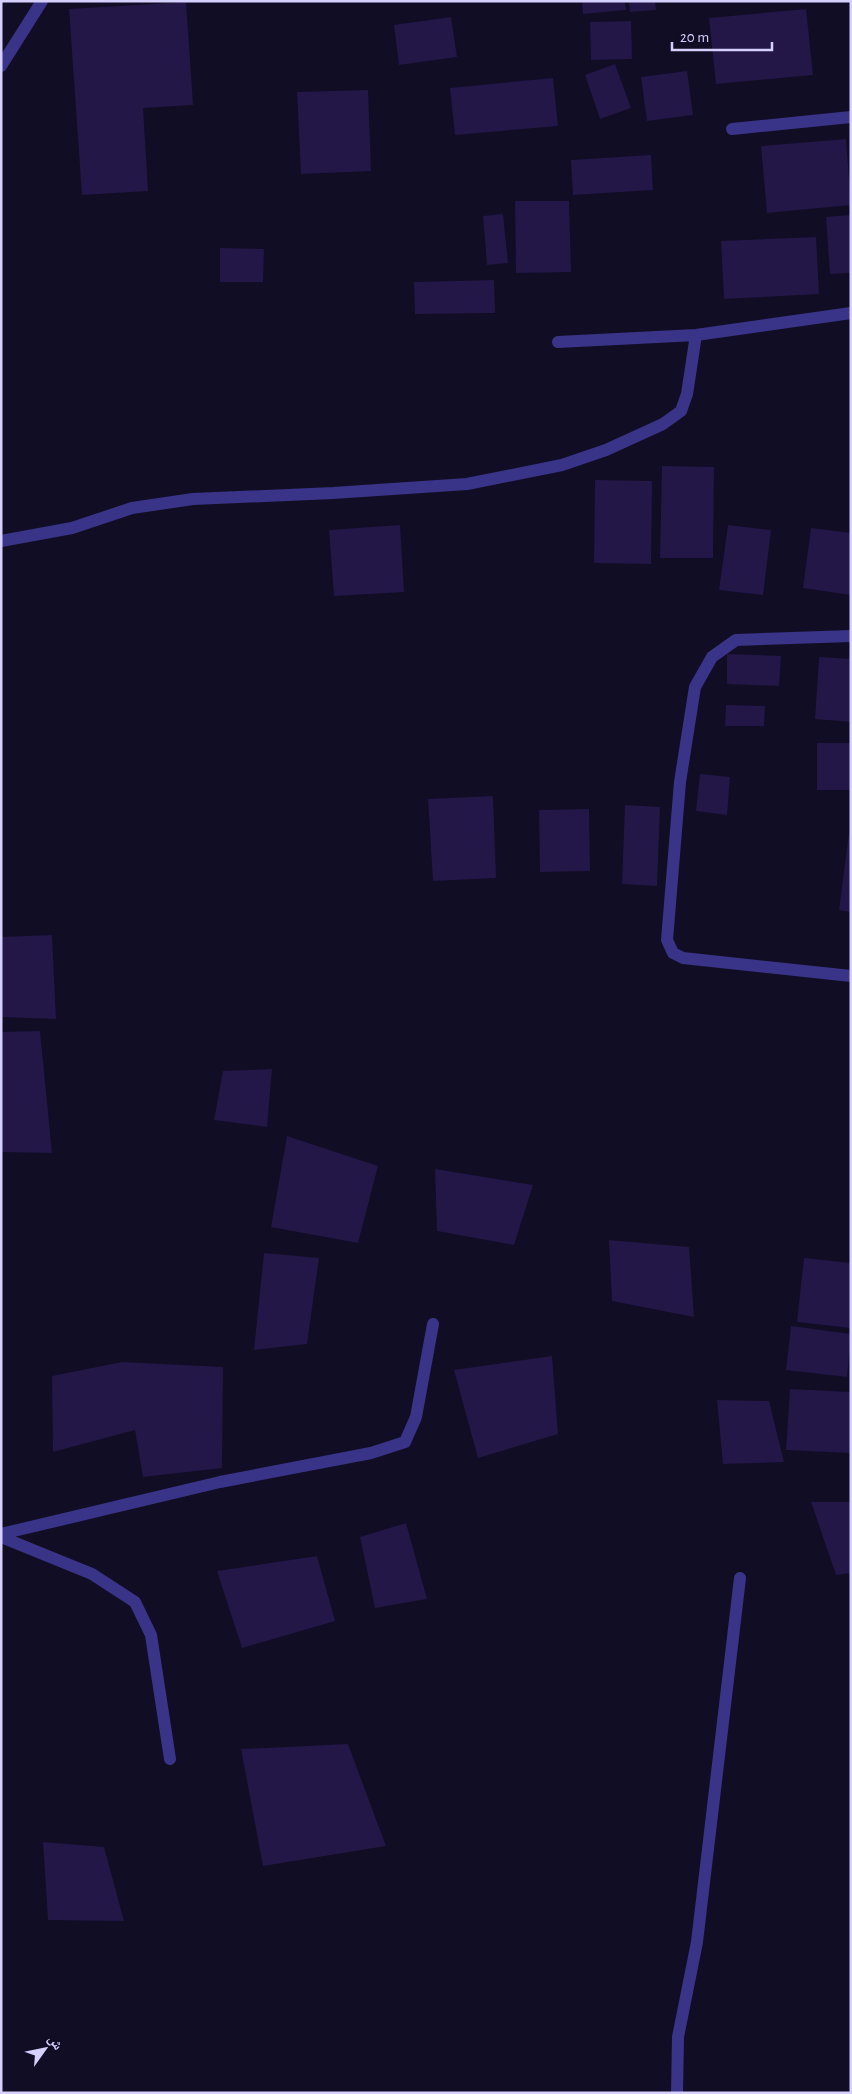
<svg xmlns="http://www.w3.org/2000/svg" width="852" height="2094" font-family="'Alegreya Sans','Noto Naskh Arabic',sans-serif">
	<style>
		.building { fill: #221747 }
		.lines { fill: none; stroke-linecap: round; stroke-linejoin: round }
		.street { stroke: #393487; stroke-width: 12 }
	</style>
	<rect width="100%" height="100%" fill="#110d24"/>
	<!-- building -->
	<path class="building" d="M582,1h43l1,9 -43,4z
		M629,1h26l1,9 -26,2z
		M186,2l7,103 -50,3 5,83 -66,4 -13,-186z
		M806,9l7,66 -97,9 -7,-66z
		M451,17l6,40 -58,8 -5,-40z
		M631,21l1,38 -41,1 -1,-38z
		M615,64l16,44 -31,11 -15,-44z
		M687,71l6,44 -46,6 -6,-44z
		M553,78l5,48 -103,9 -5,-47z
		M368,90l3,81 -70,3 -4,-82z
		M846,139l5,66 -84,8 -6,-67z
		M651,155l2,35 -80,5 -2,-35z
		M515,201h54l2,71 -55,1z
		M503,214l5,49 -21,2 -4,-49z
		M851,215v58l-21,1 -4,-57z
		M816,237l3,57 -95,5 -3,-58z
		M220,248l44,1 -1,33h-43z
		M494,280l1,33 -80,1 -1,-32z
		M662,466l52,1 -1,91h-53z
		M595,480l57,1 -1,83 -57,-1z
		M400,525l4,67 -70,4 -5,-66z
		M728,525l43,5 -8,65 -44,-5z
		M811,528l40,5v62l-48,-7z
		M727,654l54,2 -2,30 -52,-2z
		M819,657l32,2v63l-36,-3z
		M726,705l39,1 -1,20h-39z
		M817,743h34v47h-34z
		M700,774l30,3 -3,38 -31,-4z
		M493,796l3,82 -63,3 -5,-82z
		M625,805l35,2 -3,79 -35,-2z
		M589,809l1,62 -50,1 -1,-62z
		M849,833h2v79l-12,-2z
		M52,935l4,84 -55,-2v-80z
		M40,1031l12,122 -51,-1v-120z
		M272,1069l-5,58 -53,-7 9,-49z
		M287,1136l91,30 -20,77 -87,-16z
		M435,1169l98,16 -19,60 -77,-14z
		M609,1240l80,7 5,70 -82,-16z
		M264,1253l55,5 -12,86 -53,6z
		M804,1258l47,5v65l-54,-6z
		M791,1326l60,8 -4,43 -61,-7z
		M552,1356l6,78 -80,24 -24,-88z
		M122,1362l101,5 -1,101 -79,9 -8,-47 -82,22 -1,-76z
		M790,1389l61,3v61l-65,-3z
		M717,1400l52,1 15,61 -61,2z
		M811,1502h40v71l-15,2z
		M406,1523l21,76 -52,9 -15,-71z
		M317,1556l18,65 -93,27 -25,-77z
		M348,1744l38,102 -123,20 -22,-117z
		M43,1842l61,5 20,74 -76,-1z"/>
	<g class="lines">
		<!-- street -->
		<path class="street" d="M1,66l41,-65
			M732,129l119,-12
			M558,342l138,-7 155,-22
			M1,541l71,-13 60,-20 61,-9 140,-6 134,-9 95,-19 44,-15 57,-26 18,-13 6,-17 9,-59
			M851,636l-115,4 -24,17 -17,30 -15,95 -13,158 6,13 10,5 168,18
			M1,1534l219,-52 151,-29 34,-11 11,-25 17,-93
			M1,1537l91,37 43,28 16,33 19,124
			M677,2093l1,-56 19,-95 43,-364"/>
	</g>
	<!-- border -->
	<rect width="852" height="2094" fill="none" stroke="#d6d0ff" stroke-width="5"/>
	<!-- north arrow -->
	<g transform="translate(45 2049) rotate(57)" stroke="#110d24" stroke-width="4" paint-order="stroke">
	<path d="M0-4L9 19L0 12L-9 19Z" fill="#d6d0ff"/>
	<text y="-8" font-size="14" font-weight="bold" text-anchor="middle" fill="#d6d0ff">ش</text>
	</g>
	<!-- scale -->
	<path d="M672 42v8h100v-8" fill="none" stroke="#d6d0ff" stroke-width="2.5"/>
	<text x="680" y="42" font-size="15" fill="#d6d0ff" stroke="#110d24" stroke-width="4" paint-order="stroke">20 m</text>
</svg>
